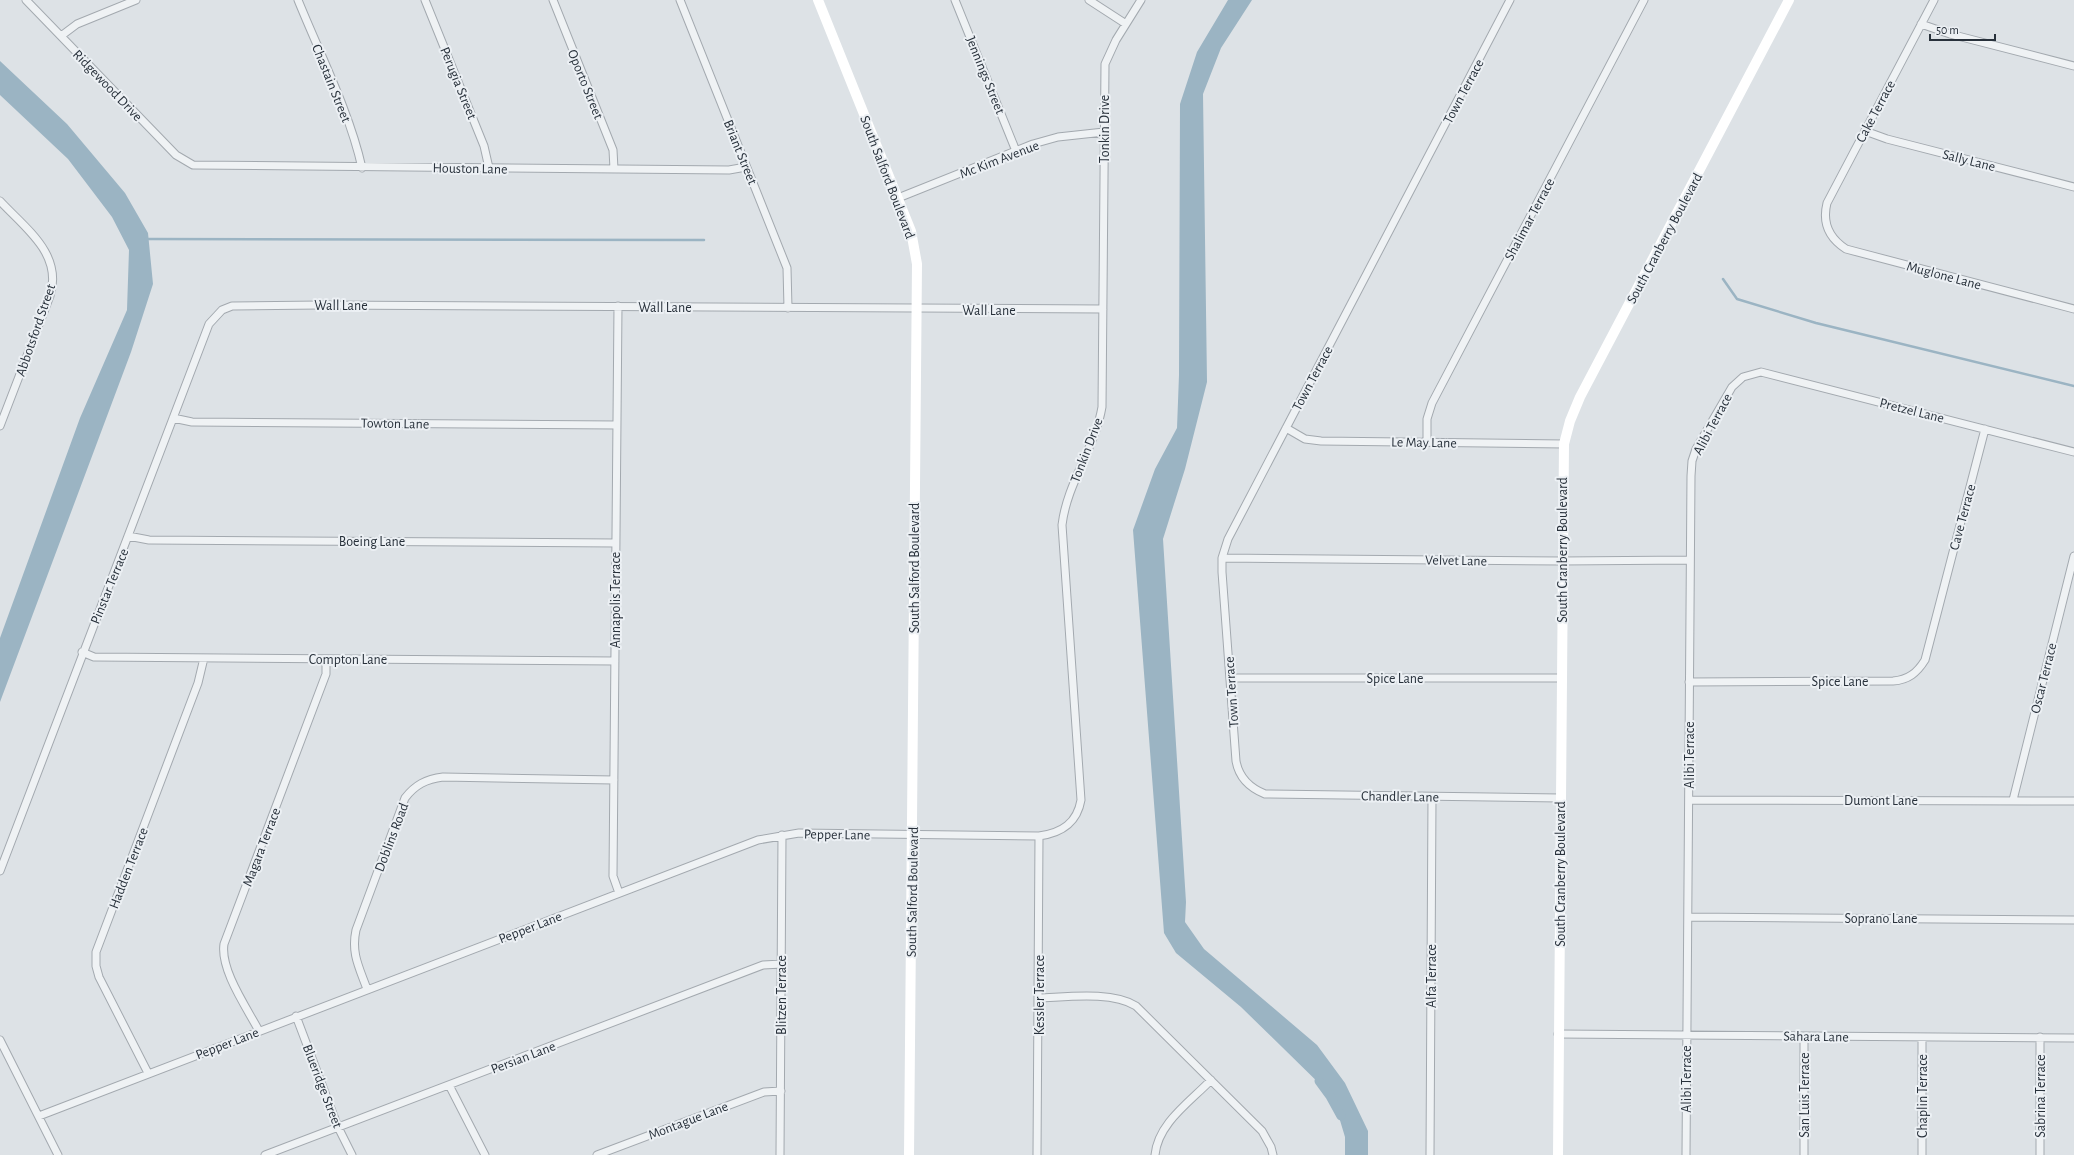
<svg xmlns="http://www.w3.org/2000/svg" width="2074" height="1155" font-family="'Alegreya Sans',sans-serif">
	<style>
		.water { fill: #9bb4c3 }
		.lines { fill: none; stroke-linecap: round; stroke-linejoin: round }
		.stream { stroke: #9bb4c3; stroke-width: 2.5 }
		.canal { stroke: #9bb4c3; stroke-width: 9 }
		.street-casing { stroke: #a3a9af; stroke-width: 9 }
		.street { stroke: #eff2f4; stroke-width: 7 }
		.secondary { stroke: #fff; stroke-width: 10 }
		.labels { text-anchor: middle; stroke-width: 4; stroke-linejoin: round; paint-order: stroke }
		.street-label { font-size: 14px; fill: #28313b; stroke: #ecf0f4 }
	</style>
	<rect width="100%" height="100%" fill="#dde2e6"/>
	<!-- water -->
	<path class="water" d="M1228,0h24l-31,48 -18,46 4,288 -22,87 -22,70 23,363 -1,20 19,27 113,96 28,38 23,48v24h-23v-18l-12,-40 -92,-90 -65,-54 -12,-20 -31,-403 22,-61 22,-41 2,-53 1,-271 17,-52z
		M0,61l67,63 58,69 23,40 5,51 -22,68 -131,350v-64l80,-220 47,-108 2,-60 -17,-33 -44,-58 -68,-64z"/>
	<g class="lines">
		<!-- stream -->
		<path class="stream" d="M146,239l558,1
			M1723,279l14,20 79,24 258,63"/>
		<!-- canal -->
		<path class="canal" d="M1319,1081l11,15 11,20"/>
		<defs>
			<path id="street" d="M26,0l150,155 17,10 536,5 17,-3
				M298,0c21,52 52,113 64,168
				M425,0l59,146 5,22
				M553,0l60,150 1,19
				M680,0l107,268 1,40
				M955,0l61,151
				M1089,0l37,24
				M1510,0l-282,539 -6,19v14l14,189c3,17 14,27 29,33l295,4
				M1934,0l-107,203c-5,20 2,35 19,46l228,60
				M1921,24l29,10 124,32
				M61,36l16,-12 59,-24
				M1865,131l22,8 187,48
				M898,198l135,-54 25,-7 46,-5
				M0,201c26,28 63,53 50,95l-50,130
				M618,306l-5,570 6,17
				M173,418l19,4 425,3
				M1286,428l19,11 16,2 243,3
				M1427,442v-23l5,-16 212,-403
				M128,536l21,4 467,3
				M1222,558l340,3 128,-1
				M82,652l12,5 521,4
				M1230,678h331
				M1689,682l204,-1c15,-1 24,-8 32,-21l60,-231
				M1689,800l385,1
				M2013,800l61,-244
				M0,871l209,-547 13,-14 10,-4 88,-1 783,4
				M1688,917l386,3
				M367,989c-8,-22 -16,-36 -11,-59l49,-132c10,-13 21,-19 38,-21l171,3
				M1039,998c28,-1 73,-7 97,8l126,125 9,16 2,8
				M296,1016l42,111 14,28
				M259,1031c-12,-23 -39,-61 -35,-87l102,-270v-15
				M1558,1034l516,4
				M0,1040l58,115
				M148,1073l-49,-96 -3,-11v-14l102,-269 6,-25
				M449,1085l36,70
				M39,1116l719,-276 41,-7 240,3c23,-3 38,-13 42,-36l-19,-275c5,-42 33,-77 40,-118l3,-343 11,-24 25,-40
				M265,1155l498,-190 19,-1
				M597,1155l167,-63 17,-1
				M780,1155l2,-320
				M1037,1155l2,-319
				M1155,1155c3,-32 35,-53 56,-75
				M1430,1155l2,-358
				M1686,1155l5,-679 1,-15 4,-12 36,-62 11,-10 18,-5 313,80
				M1804,1155v-119
				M1922,1155v-118
				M2040,1155v-118"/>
		</defs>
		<!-- street casing -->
		<use href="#street" class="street-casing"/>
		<!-- street -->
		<use href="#street" class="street"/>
		<!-- secondary -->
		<path class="secondary" d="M818,0l93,231 6,33 -8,891
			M1558,1155l6,-711 6,-23 10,-24 209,-397"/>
	</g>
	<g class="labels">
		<!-- street labels -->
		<g class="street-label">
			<text transform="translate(986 75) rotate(68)" y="5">Jennings Street</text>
			<text transform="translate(332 83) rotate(68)" y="5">Chastain Street</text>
			<text transform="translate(459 83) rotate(68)" y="5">Perugia Street</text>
			<text transform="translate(586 84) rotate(68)" y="5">Oporto Street</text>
			<text transform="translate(108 85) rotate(46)" y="5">Ridgewood Drive</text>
			<text transform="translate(1463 91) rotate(-62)" y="5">Town Terrace</text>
			<text transform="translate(1875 111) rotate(-62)" y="5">Cake Terrace</text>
			<text transform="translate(1104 129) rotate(-90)" y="5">Tonkin Drive</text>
			<text transform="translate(741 152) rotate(68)" y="5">Briant Street</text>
			<text transform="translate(999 159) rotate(-21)" y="5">Mc Kim Avenue</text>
			<text transform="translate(1969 160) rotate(14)" y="5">Sally Lane</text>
			<text transform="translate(470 168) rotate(1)" y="5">Houston Lane</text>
			<text transform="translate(888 177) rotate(69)" y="5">South Salford Boulevard</text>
			<text transform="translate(1529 219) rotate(-62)" y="5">Shalimar Terrace</text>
			<text transform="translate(1664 238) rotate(-62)" y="5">South Cranberry Boulevard</text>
			<text transform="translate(1944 275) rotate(15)" y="5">Muglone Lane</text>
			<text x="341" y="310">Wall Lane</text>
			<text x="665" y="312">Wall Lane</text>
			<text x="989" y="315">Wall Lane</text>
			<text transform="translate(35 330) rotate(-71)" y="5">Abbotsford Street</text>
			<text transform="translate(1312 378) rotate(-62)" y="5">Town Terrace</text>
			<text transform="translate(1912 410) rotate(14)" y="5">Pretzel Lane</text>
			<text transform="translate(395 423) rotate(1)" y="5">Towton Lane</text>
			<text transform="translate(1712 424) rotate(-62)" y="5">Alibi Terrace</text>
			<text transform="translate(1424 442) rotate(1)" y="5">Le May Lane</text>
			<text transform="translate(1086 450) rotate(-69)" y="5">Tonkin Drive</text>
			<text transform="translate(1962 517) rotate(-75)" y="5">Cave Terrace</text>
			<text x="372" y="546">Boeing Lane</text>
			<text transform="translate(1562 550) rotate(-90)" y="5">South Cranberry Boulevard</text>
			<text transform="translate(1456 560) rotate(1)" y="5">Velvet Lane</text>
			<text transform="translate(914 568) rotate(-90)" y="5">South Salford Boulevard</text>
			<text transform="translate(109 586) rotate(-68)" y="5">Pinstar Terrace</text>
			<text transform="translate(615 600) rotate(-90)" y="5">Annapolis Terrace</text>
			<text x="348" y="664">Compton Lane</text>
			<text x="1395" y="683">Spice Lane</text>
			<text transform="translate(2043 678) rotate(-76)" y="5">Oscar Terrace</text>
			<text x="1840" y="686">Spice Lane</text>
			<text transform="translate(1231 692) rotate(-94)" y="5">Town Terrace</text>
			<text transform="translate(1689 755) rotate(-90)" y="5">Alibi Terrace</text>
			<text transform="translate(1400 796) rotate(1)" y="5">Chandler Lane</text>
			<text x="1881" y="805">Dumont Lane</text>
			<text transform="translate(837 834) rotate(1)" y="5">Pepper Lane</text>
			<text transform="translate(391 837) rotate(-69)" y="5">Doblins Road</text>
			<text transform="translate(261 847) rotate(-69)" y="5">Magara Terrace</text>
			<text transform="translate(128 868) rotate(-69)" y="5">Hadden Terrace</text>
			<text transform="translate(1560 874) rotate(-90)" y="5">South Cranberry Boulevard</text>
			<text transform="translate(912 892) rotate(-89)" y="5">South Salford Boulevard</text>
			<text x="1881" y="923">Soprano Lane</text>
			<text transform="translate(530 927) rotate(-21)" y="5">Pepper Lane</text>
			<text transform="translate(1431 976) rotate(-90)" y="5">Alfa Terrace</text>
			<text transform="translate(781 995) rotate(-90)" y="5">Blitzen Terrace</text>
			<text transform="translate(1039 995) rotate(-90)" y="5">Kessler Terrace</text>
			<text transform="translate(1816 1036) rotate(1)" y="5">Sahara Lane</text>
			<text transform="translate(227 1043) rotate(-21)" y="5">Pepper Lane</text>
			<text transform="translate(523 1057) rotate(-21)" y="5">Persian Lane</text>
			<text transform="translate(1686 1079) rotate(-90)" y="5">Alibi Terrace</text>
			<text transform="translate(323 1086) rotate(69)" y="5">Blueridge Street</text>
			<text transform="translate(1804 1095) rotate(-90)" y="5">San Luis Terrace</text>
			<text transform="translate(1922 1096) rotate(-90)" y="5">Chaplin Terrace</text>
			<text transform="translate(2040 1096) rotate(-90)" y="5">Sabrina Terrace</text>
			<text transform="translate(688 1120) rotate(-21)" y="5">Montague Lane</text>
		</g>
	</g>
	<!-- scale -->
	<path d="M1930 34v6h65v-6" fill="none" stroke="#28313b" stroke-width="2"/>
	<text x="1936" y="34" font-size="12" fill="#28313b" stroke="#ecf0f4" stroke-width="3" paint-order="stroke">50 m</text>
</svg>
